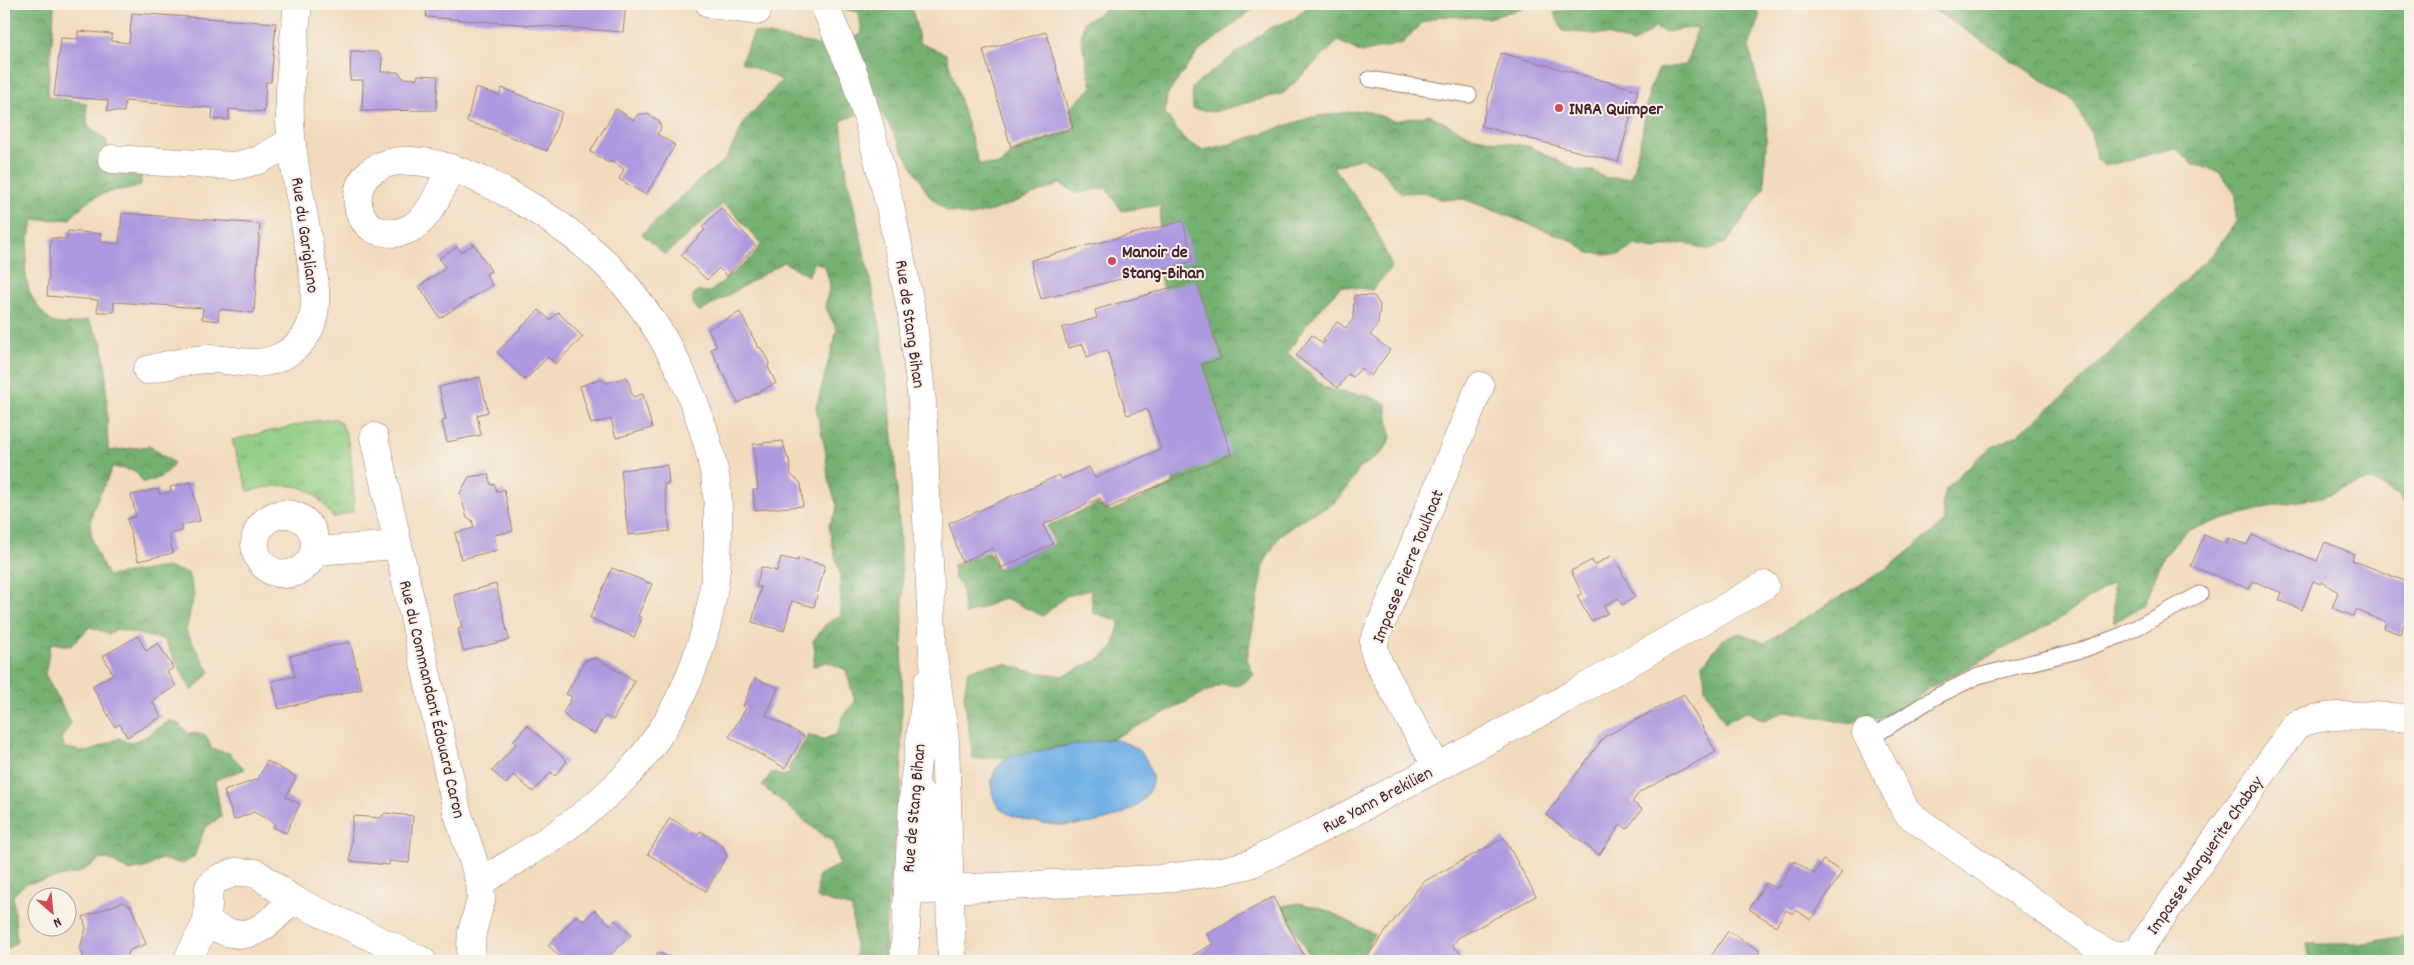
<svg xmlns="http://www.w3.org/2000/svg" width="2414" height="965" font-family="Dekko,sans-serif">
	<style>
		.forest { fill: url(#forest-crowns); stroke: #60684e }
		.park { fill: url(#park-tufts); stroke: #6e7657 }
		.water { fill: #72b1e5; stroke: #5e6888 }
		.building { fill: #ac99df }
		.lines { fill: none; stroke-linecap: round; stroke-linejoin: round }
		.service-casing { stroke: #9e7d74; stroke-width: 17 }
		.minor-casing { stroke: #9e7d74; stroke-width: 29 }
		.tertiary-casing { stroke: #9e7d74; stroke-width: 29 }
		.service { stroke: #fff; stroke-width: 15 }
		.minor { stroke: #fff; stroke-width: 28 }
		.tertiary { stroke: #fff; stroke-width: 28 }
		.poi-dot { fill: #d1495b; stroke: #f7f3e8; stroke-width: 2 }
		.labels { text-anchor: middle; stroke-width: 4; stroke-linejoin: round; paint-order: stroke }
		.poi-label { font-size: 18px; font-weight: bold; fill: #4a1f2b; stroke: #f7f3e8; text-anchor: start }
		.street-label { font-size: 18px; fill: #4a1f2b; stroke: #f7f3e8 }
	</style>
	<defs>
		<pattern id="forest-crowns" width="20" height="18" patternUnits="userSpaceOnUse" patternTransform="scale(1.25)"><rect width="20" height="18" fill="#75b171"/><path d="M2 6a3 3 0 1 1 6 0M12 15a3 3 0 1 1 6 0" fill="none" stroke="#628f5d"/></pattern>
		<pattern id="park-tufts" width="24" height="20" patternUnits="userSpaceOnUse" patternTransform="scale(1.25)"><rect width="24" height="20" fill="#92ce83"/><path d="M3 7l-1-3M5 7V3M7 7l1-3M15 17l-1-3M17 17v-4M19 17l1-3" fill="none" stroke="#7fb071"/></pattern>
	</defs>
	<rect width="100%" height="100%" fill="#f7f3e8"/>
	<filter id="ink" filterUnits="userSpaceOnUse"><feTurbulence type="fractalNoise" baseFrequency=".02" numOctaves="2"/><feDisplacementMap in="SourceGraphic" scale="10" xChannelSelector="R" yChannelSelector="G"/><feConvolveMatrix kernelMatrix="1 2 1 2 8 2 1 2 1" color-interpolation-filters="sRGB"/></filter>
	<filter id="wash" filterUnits="userSpaceOnUse"><feTurbulence type="fractalNoise" baseFrequency=".0096" numOctaves="4" result="noise"/><feDisplacementMap in="SourceGraphic" scale="20" xChannelSelector="R" yChannelSelector="G"/><feGaussianBlur stdDeviation="1.12" result="paint"/><feColorMatrix in="noise" values="0 0 0 0 0 0 0 0 0 0 0 0 0 0 0 0 0 1.4 0 .05"/><feComposite in="paint" operator="in"/></filter>
	<g filter="url(#wash)">
		<rect width="100%" height="100%" fill="#f2dbbd"/>
		<!-- forest -->
		<path class="forest" d="M4,4h50c0,31 -6,62 -6,93l38,6 2,24 17,11 9,25 27,9v14c-9,4 -18,3 -28,5 -21,5 -29,12 -43,28l-36,1c-9,32 -16,65 8,92 5,6 10,12 19,12 8,1 18,-2 27,-4l14,22 4,29 2,80 42,-5 24,17c-6,12 -18,17 -30,20l-9,-12 -23,-4c-5,17 -18,34 -21,51 -3,21 8,40 17,58l58,-9 22,6 6,21 -8,37 24,41 -18,19 -28,-51 -48,-11 -7,5 -19,-7 -19,19 -20,-3 -6,31 26,49 -10,16 4,9 23,4 31,-14 10,5 16,-6 25,-17 9,4 9,9 16,1 5,6 2,9 18,4 16,16 -30,11 6,36 -16,12 -11,29 -11,7 -22,-5 -16,9 -17,3 -19,-12 -10,1 -20,13 -54,11 -12,12 4,46 -13,9z
			M807,4h104l9,39 26,11 33,110 20,1 18,-16 58,-20 -5,-21 22,-21 -11,-49 3,-16 16,-9 9,-9h150l-62,49 -30,42 -2,18 19,27 18,10 28,-6 82,-27 52,-7 30,11 36,-6 40,21 61,11 46,23 17,1 11,7h26l11,-43 7,-45 10,-21 27,-4 12,-38 -34,5 -9,-4 -22,15 -26,-8 -44,-4 -9,-18 27,-7 174,-2 5,14 -11,28 18,75 -3,67 -37,54 -18,8 -25,-7 -30,6 -19,-4 -15,10 -31,-2 -16,-12 -109,-42 -22,1 -17,-8 -24,1 -22,-26 -17,-9 -29,9 37,50 22,50 -20,23 -31,-4 -38,43 -15,24 36,34 16,5 26,3 20,9 5,34 -8,14 -24,17 -12,19 -14,16 -29,14 -24,17 -15,26 -18,98 7,16 -16,11 -16,-2 -110,55 -57,8 -42,10 -40,2 -9,-64 4,-24 19,-6 19,-1 18,6 39,6 38,-18 12,-10 7,-27 -27,-8 -2,-23 -25,6 -23,20 -38,-18 -40,17 -4,-29 -7,-8 -1,-13 37,-13 7,17 58,-25 -8,-18 50,-22 14,7 61,-26 8,-29 -1,-61 -22,-142 4,-48 -39,6 -16,-23 -29,5 -17,-9 -65,26 -25,6 -23,-5 -18,-15 -51,-90 -37,15 6,54 33,150 15,129 8,140 -2,201 -15,119 -1,47h-37l8,-3 -4,-50 -35,-10 1,-23 21,-10 -5,-22c-26,-17 -47,-39 -72,-57l10,-14 10,4 9,-3 -3,-5 21,-34 13,6 15,-6 7,-20 11,-12 -9,-32 -19,-8 -14,4 2,-16 -2,-9 12,-16 16,-10 -1,-41 -8,-30 -3,-20 7,-11 1,-8 -9,-26 -3,-31 -9,-40 21,-78 -12,-24 5,-22 -5,-17 -10,-5 -7,14 -24,-14 -84,50 -7,-8v-9l5,-4 12,1 42,-35 9,-13 -25,-29 -13,-11 -58,51 -23,-21 55,-52 29,-23 19,-38 37,-41 -41,-18 13,-30 75,15 33,-13 -3,-22z
			M1310,4h226l-47,14 -49,-2 -19,7 -18,20 -41,10 -24,-12 -54,52 -71,19 -20,-3 -1,-22 76,-58 27,-11z
			M1925,4h485v511l-10,-19 -31,-16 -48,17 -57,11 -77,22 -24,28 -20,48 -29,16 -1,-40 -55,38 -129,68 -32,28 -51,7 -59,-12 -24,9 -16,-9 -22,12 -20,-34 -2,-25 19,-24 18,-7 24,10 125,-76 56,-45 -3,-15 2,-15 17,-19 29,-25 27,-13 52,-43 145,-140 22,-30v-27l-17,-23 -25,-8 -19,-16 -70,18 -9,-8 -5,-26 -18,-32z
			M1300,903l26,7 48,24 -14,27h-48l-30,-55z
			M2410,935v26h-100l-3,-17h52z"/>
		<!-- park -->
		<path class="park" d="M336,419c18,10 17,72 18,92l-21,7c-23,-40 -44,-35 -85,-27l-16,-51 83,-19z"/>
		<!-- water -->
		<path class="water" d="M1112,739c17,4 32,10 37,28 1,4 4,10 3,14 -5,38 -73,48 -103,43 -15,-2 -30,-4 -44,-12 -19,-11 -17,-44 2,-54 6,-3 16,-4 23,-5 27,-6 54,-10 82,-14z"/>
		<g id="blocks">
			<!-- building -->
			<path class="building" d="M427,4h199l-3,28 -197,-15z
				M132,13l144,10 -5,59h-5l-2,30 -35,-3v11l-17,-1 1,-11 -88,-7 -1,11 -17,-1 1,-11 -54,-4 7,-58 17,1v-8l34,3 -1,7 18,2z
				M1046,32l27,96 -62,19 -28,-97z
				M351,51l26,1 5,5 -1,15h17l5,6 14,1 1,-4 20,1 -2,34 -74,1 1,-31h-13z
				M1501,53l137,37 -20,72 -137,-36z
				M475,88l24,7 3,-7 60,24 -15,39 -56,-22 -24,-7z
				M616,109l18,11 4,-6h9l12,7 2,7 -4,6 18,11 -29,50 -27,-16 5,-10 -13,-8 -2,2 -19,-11z
				M721,208l35,38 -29,30 -8,-8 -12,12 -26,-25 24,-25 -3,-3z
				M122,213l138,11 -6,89 -35,-4 -1,12 -16,-2 1,-11 -89,-6v10h-17l1,-12 -51,-4 4,-58 16,1 1,-8 33,3v8l18,2z
				M1183,221l10,40 -152,38 -10,-39z
				M474,244l17,27 -5,3 6,11 -52,33 -21,-32 24,-16 2,-4 -6,-8 18,-11 4,5z
				M1196,280l25,79 -19,5 29,90 -126,55 -5,-11 -57,27 10,19 -52,24 -8,-20 -31,14 -13,-38 110,-49 3,4 27,-12 6,11 66,-29 -14,-40 -20,6 -20,-65 -20,7 -4,-13 -15,4 -6,-20 35,-10 -2,-8z
				M1354,295l20,1 6,9 -2,19 -8,11 20,15 -19,26 -10,-8 -8,9 -5,-3 -10,14 -42,-32 16,-21 11,9 2,-3 -2,-1 14,-18 9,6 7,-9z
				M539,310l11,10 8,-8 25,25 -28,27 -7,-7 -23,23 -28,-28z
				M740,312l18,35 3,1 8,15 -1,4 8,16 -38,20 -27,-54 6,-3 -9,-17z
				M480,377l8,35 -11,3 4,20 -34,7 -5,-21 4,-1 -7,-33z
				M627,377l6,20 10,-3 9,34 -36,10 -5,-19 -20,5 -11,-38 20,-7 7,4z
				M783,441l4,17h2l2,17 10,8 2,23 -48,4 -2,-20h5l-5,-46z
				M667,465l2,18 -5,1 6,47 -42,4 -7,-65z
				M488,474l3,11h4l2,7 7,-3 9,42 -19,4 3,15 -36,9 -6,-26 19,-5 -2,-8 -5,-2 -7,-25 9,-16z
				M191,482l9,39 -19,4 1,6 -13,3 4,19 -35,8 -11,-42 9,-3 -5,-21 27,-6 1,5 12,-2 -1,-5z
				M2204,535l22,9 2,-6 19,7 5,-10 65,26 8,-19 29,12 -2,6 58,23v27l-10,24 -16,-6 2,-6 -30,-12 -3,6 -21,-8 6,-16 -16,-10 -1,2 -8,-3 -11,29 -23,-10 3,-7 -29,-12 -4,8 -58,-23z
				M1613,555l22,42 -13,8 -4,-7 -14,8 4,7 -17,8 -14,-25 5,-3 -11,-22 21,-11 2,5z
				M781,557l17,4v-3l27,7 -11,42 -22,-6 -8,30 -32,-9 9,-35h-5l5,-20 16,4z
				M612,568l40,16 -14,32 4,2 -8,19 -44,-19z
				M496,584l13,56 -46,11 -5,-22 4,-1 -8,-33z
				M138,636l8,15 12,-8 15,25 -6,4 9,14 -24,15 9,16 -34,20 -7,-13 -5,3 -23,-41 21,-12 -10,-18z
				M350,642l12,47 -83,20 -7,-28 23,-5 -5,-20z
				M596,658l39,23 -22,39 -8,-4 -11,18 -25,-14 -6,-7 9,-16 -6,-3 19,-33z
				M755,678l23,10 -12,27 38,21 -19,32 -56,-31 17,-29 -3,-2z
				M1684,694l32,58 -76,40 -8,10 10,7 -15,20 -6,-5 -22,31 -53,-40 58,-78z
				M527,725l40,36 -12,15 -4,-4 -18,20 -19,-17 -8,9 -14,-13 24,-27 -3,-3z
				M267,761l29,16 -10,20 14,7 -14,29 -13,-6 2,-4 -21,-11 -20,8 -10,-29 34,-12z
				M385,813l28,3 -4,47 -20,-2v4l-39,-4 3,-45 27,2z
				M670,818l28,17 2,-4 23,15 4,10 -21,35 -58,-37z
				M1504,838l32,58 -78,42 -6,8 10,8 -6,7h-88l-3,-2 58,-77z
				M1823,860l19,12 -31,48 -15,-10 -3,4 -7,-4 -10,16 -27,-17 17,-26 11,6 17,-28 20,13z
				M1273,897l34,64h-125l31,-17 -6,-10z
				M123,902l8,4 15,38 -16,6 -5,11h-40l-5,-13 6,-20 -3,-11z
				M595,910l15,15 5,-5 16,15 -27,26h-40l-16,-16 29,-30 7,6z
				M1728,931l32,20 -7,10h-45z
				M658,952l18,9h-23z
				M839,958v3h-19v-1z"/>
		</g>
	</g>
	<g filter="url(#ink)">
		<use href="#blocks" fill-opacity="0" stroke="#9e7d74" stroke-width="1"/>
		<g class="lines">
			<defs>
				<path id="service" d="M1369,79l100,16
					M1869,739l66,-42 43,-21 107,-27 37,-14 78,-41"/>
				<path id="minor" d="M710,4l47,7
					M112,159l123,7 24,-6 23,-13 10,-3
					M450,168c-11,25 -23,62 -55,65 -8,0 -16,-1 -23,-5 -17,-12 -19,-38 -5,-53 12,-11 29,-15 44,-14 61,1 161,66 202,110 51,56 86,126 101,200 4,18 4,36 4,54 1,90 -28,181 -89,248 -44,47 -95,77 -149,109
					M147,370c20,-5 40,-10 60,-11 24,-1 48,10 71,-1 51,-23 37,-73 30,-117 -5,-32 -13,-65 -16,-97 -6,-46 1,-94 6,-140
					M374,437l83,374 23,71 1,18 -9,32 -2,29
					M255 544a30 30 0 1 1 60 0a30 30 0 1 1-60 0Z
					M315,551l83,-6
					M1866,733l41,80 197,139 13,4 22,-4 5,-10 152,-217c34,-15 77,-8 114,-7
					M1437,767l-58,-103 -5,-14v-9l106,-255
					M914,784l15,22 -2,84 232,-11 63,-8 28,-7 92,-46 223,-119 200,-114
					M207,922c39,26 58,7 85,-23
					M187,961l20,-39 2,-35 9,-8 17,-7 21,1 36,26 130,62"/>
				<path id="tertiary" d="M824,4l31,73 13,43 22,86 22,108 10,88 11,254 12,84 7,221
					M904,961l10,-177 14,-102"/>
			</defs>
			<!-- service casing -->
			<use href="#service" class="service-casing"/>
			<!-- minor casing -->
			<use href="#minor" class="minor-casing"/>
			<!-- tertiary casing -->
			<use href="#tertiary" class="tertiary-casing"/>
			<!-- service -->
			<use href="#service" class="service"/>
			<!-- minor -->
			<use href="#minor" class="minor"/>
			<!-- tertiary -->
			<use href="#tertiary" class="tertiary"/>
		</g>
	</g>
	<!-- markers -->
	<g class="poi-dot">
		<circle cx="1559" cy="108" r="5"/>
		<circle cx="1112" cy="261" r="5"/>
	</g>
	<g class="labels">
		<!-- poi labels -->
		<g class="poi-label">
			<text x="1569" y="114">INRA Quimper</text>
			<text x="1122" y="257">Manoir de<tspan x="1122" dy="21">Stang-Bihan</tspan></text>
		</g>
		<!-- street labels -->
		<g class="street-label">
			<text transform="translate(306 235) rotate(82)" y="6">Rue du Garigliano</text>
			<text transform="translate(911 324) rotate(82)" y="6">Rue de Stang Bihan</text>
			<text transform="translate(1407 566) rotate(-68)" y="6">Impasse Pierre Toulhoat</text>
			<text transform="translate(433 699) rotate(77)" y="6">Rue du Commandant Édouard Caron</text>
			<text transform="translate(1377 799) rotate(-28)" y="6">Rue Yann Brekilien</text>
			<text transform="translate(913 808) rotate(-85)" y="6">Rue de Stang Bihan</text>
			<text transform="translate(2204 855) rotate(-55)" y="6">Impasse Marguerite Chabay</text>
		</g>
	</g>
	<!-- margin -->
	<rect width="2414" height="965" fill="none" stroke="#f7f3e8" stroke-width="20"/>
	<!-- north arrow -->
	<g transform="translate(52 912) rotate(153)"><circle r="24" fill="#f7f3e8" stroke="#b29e9c"/>
	<path d="M0-4L9 19L0 12L-9 19Z" fill="#d1495b"/>
	<text y="-8" font-size="14" font-weight="bold" text-anchor="middle" fill="#4a1f2b">N</text>
	</g>
</svg>
